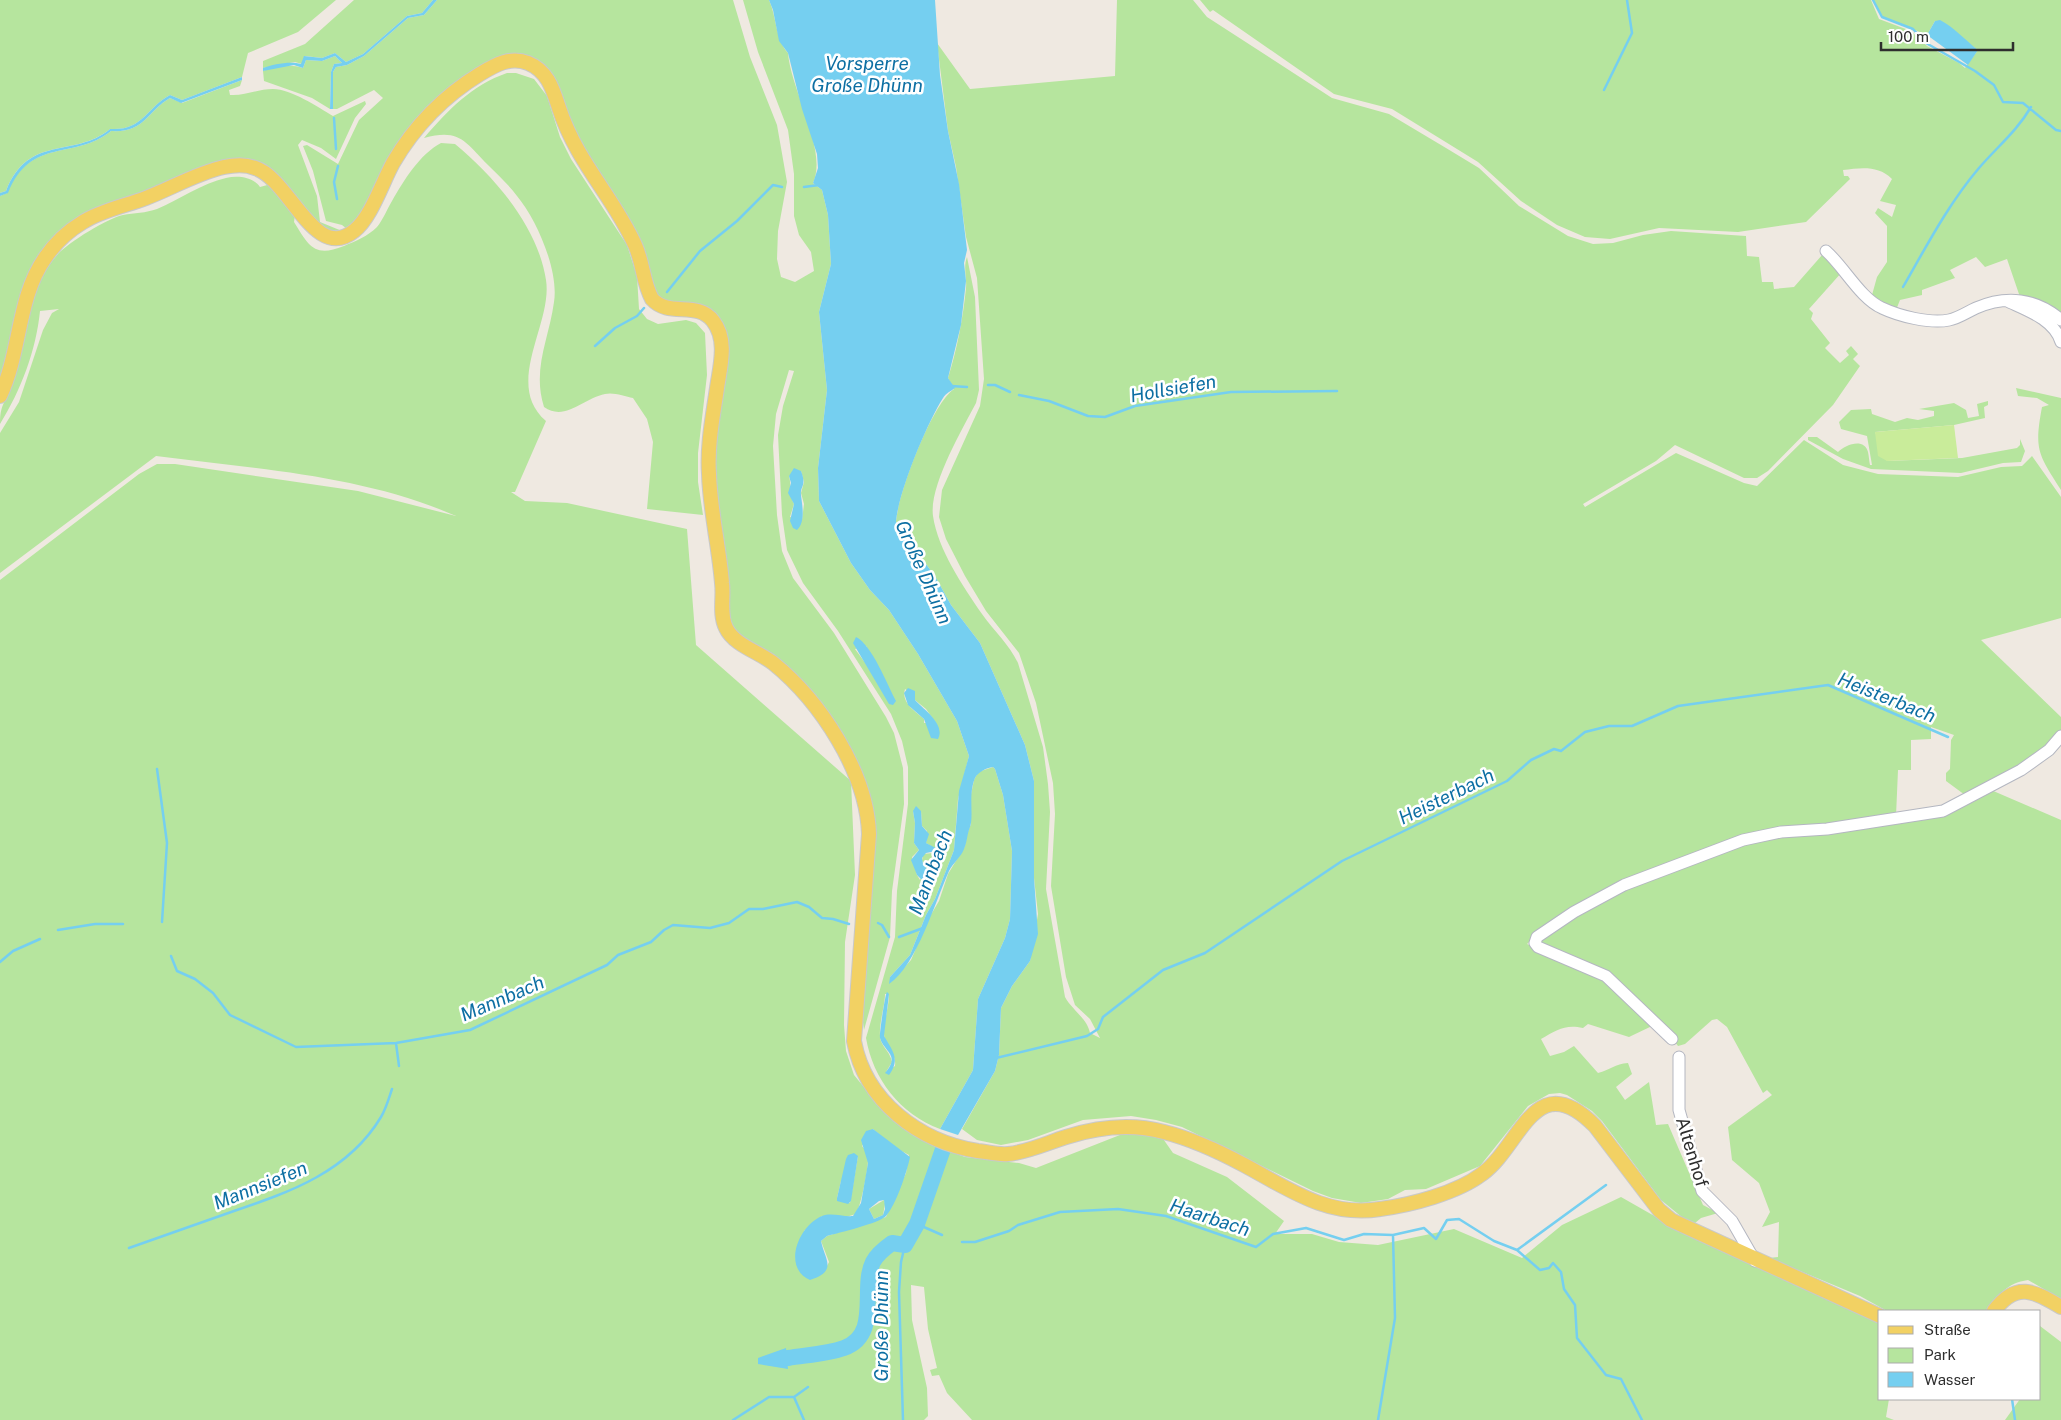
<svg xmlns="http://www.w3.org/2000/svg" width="2061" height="1420" font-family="'Public Sans',sans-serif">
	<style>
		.green { fill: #b6e59e; fill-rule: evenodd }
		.pitch { fill: #c9ec9a }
		.water { fill: #75cff0; fill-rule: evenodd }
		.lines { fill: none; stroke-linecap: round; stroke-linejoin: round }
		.stream { stroke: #75cff0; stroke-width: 2.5 }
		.river { stroke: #75cff0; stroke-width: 16 }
		.minor-casing { stroke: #b4b7c1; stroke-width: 13 }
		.major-casing { stroke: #c9c9c9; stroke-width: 16 }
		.minor { stroke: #fff; stroke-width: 11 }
		.major { stroke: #f2d163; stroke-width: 14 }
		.labels { text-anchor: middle; stroke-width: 5; stroke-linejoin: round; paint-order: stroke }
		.street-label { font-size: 18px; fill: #2e2e2e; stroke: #fff }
		.water-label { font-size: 19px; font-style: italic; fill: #0d6fa3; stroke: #fff }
	</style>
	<rect width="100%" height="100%" fill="#efe9e1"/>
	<!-- green -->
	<path class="green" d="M0,0h336l-38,32 -50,21 -6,24 -60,23 -12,-5c-24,13 -27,36 -60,34 -37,30 -81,4 -104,62l-6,2z
		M354,0h79l-11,13 -15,3 -44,38 -17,8 -11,-9 -13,5 -17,-2 -3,8 -7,-2 -32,6v-7l42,-17z
		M437,0h296l17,57 27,68 10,57 -9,49 -1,28 4,18 14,5 19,-11 -3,-19 -12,-17 -5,-19v-42l-6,-44 -30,-78 -15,-52h26c8,18 6,38 19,53 3,38 40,97 25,130l9,7 6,25 3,49 -12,48 8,78 -9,78 1,33 32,62 19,27 19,20 29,44 39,67 12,35 -11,43 -4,51 -19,49 -9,16 -16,40 -20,22 1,5 20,-22 18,-42 10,-17 9,-27 17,-28 1,-10 5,-12 -1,-25 4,-19 4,-8 15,-5 2,2 8,26 9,56 -2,68 -5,19 -27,61 -5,71 -33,59c-40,-15 -67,-50 -74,-91l29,-101 2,-46 11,-87v-37l-6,-26 -11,-27 -53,-83 -35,-48 -16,-33 -5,-35 -4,-80 5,-29 11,-35 -5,-1 -13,44 -3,32 4,69 5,36 11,27 41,55 52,84 8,16 9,35 1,36 -12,87 -2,46 -26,93 -2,-15 11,-180 -34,-101 -97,-95 -14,-18 -16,-161 14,-108 -22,-46c-16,-6 -30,-1 -46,-8l-69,-134 -42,-96 -16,-11 -17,-3 -64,35 -90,128 -13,12 -5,-4 -16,-4 -13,-50 -10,-25 4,-1 31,19 21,-44 24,-22 -9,-8 -37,19h-4v-37l3,-5 11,-2 17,-9 44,-38 16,-3zM801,471l3,11 -3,11 3,11 -2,16 -12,-3 4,-13c-6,-11 -2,-17 -5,-28zM866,646l17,31 -11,-5 -17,-23zM905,689l10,7v4l11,9 10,14h-12v-4c-9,-8 -23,-16 -19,-30zM913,811h8l1,15 5,5 -1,12 10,6 -3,4 -10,1 -1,7 4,5 -6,14 -3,-5 -5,-18 7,-7 -5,-7 1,-20zM885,994h4c0,13 -5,26 -5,39 -1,12 13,19 11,33l-9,6 6,-10c-2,-10 -8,-13 -11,-21 -4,-12 4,-34 4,-47z
		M1117,0h76l14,17 125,81 57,16 57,34 33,20 40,38 49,30 25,8 20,-1 30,-8 28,-4 75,5 1,20 12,1 3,25h11l1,7 20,-2 29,-33 19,18 -33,37 4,4 -2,6 19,24 -5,5 15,15 9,-8 -3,-4 5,-5 7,8 -5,5 7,7 -27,39 -65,66 -11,7h-13l-69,-33 -19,16 -73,43 2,3 91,-54 68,30 13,3 47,-46 39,25 35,9 80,3 43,-10 21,-1 10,-10 29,41v121l-80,22 80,77v15l-29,28 -67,35 -19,-14v-8l4,-4 1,-29 3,-5 -23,-8v12l-20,1v30h-13l-2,46 -107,13 -126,38 -131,72 -5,5 73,30 52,52 -23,11 -41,-13 -5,4c-18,-4 -26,2 -42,11l9,17 14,-4 10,-6 24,27c12,-3 17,-9 30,-10l4,11 -16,13 9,13 24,-18 7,43 12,-1 35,81 15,8 -17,5 -6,5 -12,-5 -22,-18 -59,-79 -10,-10 -25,-16 -7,-2 -11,1 -21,12 -48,60 -54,23 -21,1 -17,9 -27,4 -29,-5 -19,-7 -131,-64 -26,-7 -25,-4 -48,4 -55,20 -27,5 -24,-5 -15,-11 33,-58 4,-16 2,-47 11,-22 18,-25 8,-47 -4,-36v-97l-9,-36 -45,-102 -29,-38 -15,-27 -40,-56c2,-28 35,-117 58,-133l-6,-11c9,-29 15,-60 18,-90 1,-10 -3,-21 1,-31l8,40 4,93 -3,13c-14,27 -47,83 -43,113 5,34 30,70 49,98 12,17 27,30 36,49l25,84 5,37 2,28 -4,77 19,108c7,13 22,21 25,36l10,5 -10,-19 -15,-14 -9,-28 -15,-91 4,-72 -2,-31 -17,-80 -17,-50 -33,-42 -21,-35 -19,-37 -7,-22 3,-27 38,-84 4,-27 -7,-101 -11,-41 -10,-70 -8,-36 -11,-88 33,46 145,-13z
		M1200,0h671l8,19 32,12 16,15 32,17 6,5 13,-18 -43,-29 -8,14 -44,-18 -10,-17h188v317l-41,-20 -13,-38 -22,8 -9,-10 -26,13 5,8 -33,12v5l-22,5 -4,10 -24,-15 5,-18 10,-15v-36l-12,-13 3,-5 14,9 4,-12 -16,-4 12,-22c-14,-14 -31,-11 -49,-9l1,6h4l2,3 -44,43 -68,10 -79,-4 -49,11 -25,-2 -28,-12 -36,-24 -43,-39 -34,-21 -52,-32 -58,-15 -121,-84 -3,2z
		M335,56l7,7 -8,1 -3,8 -1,37 -18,-11 -48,-17 -1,-10c12,-5 28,-7 40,-3l3,-8 16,1z
		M507,73h9l18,6 13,17 13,41 11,22 56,86 10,31 2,33 8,10 11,5 28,-4 10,3 9,10 2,42 -9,78v29l5,33 -56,-6 6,-67 -6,-23 -14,-21c-8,-2 -20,-6 -28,-4 -21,4 -40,28 -61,13 -12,-38 5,-68 10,-105 5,-31 -17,-82 -37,-106 -8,-11 -19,-21 -29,-31 -23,-23 -28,-37 -64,-27 24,-28 48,-53 83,-65z
		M242,80l-2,6 -11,4 1,5c15,1 28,-6 43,-6 18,0 45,18 60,27l32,-15 1,3 -11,14 -19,41 -15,-11 -19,-8 -4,5 19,51 3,26 22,9 -16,-1 -82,-69 -190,79 -54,145v-189l7,-3c24,-57 67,-32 104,-62 34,2 36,-20 59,-33l12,5z
		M441,143l14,1c40,33 83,83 91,136 7,44 -43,104 0,141l-31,71h-4l14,9 42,2 120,26 9,116 155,136 4,94 -10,67 -1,83 2,26 8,24 27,33 27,23 35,18 22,8 54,6 17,5 89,-35h34l14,20 54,24 57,44 -9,13h37l27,8 39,3 76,-16 68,29 40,-33 59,-28 65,37 194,86v79h9l-3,18 8,3h-922l-25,-27 -8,-18 -7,1 -2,-6 7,-2 -9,-39 -4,-42 -13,-2 1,35 15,68 1,28 -4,4h-924v-840l139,-106 18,-10h18l183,27 98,25c-93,-41 -200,-47 -300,-60l-156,117v-140l19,-31 24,-72 9,-17 7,-4 -19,2c-4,40 -19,79 -40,113 0,-20 5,-19 9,-36 12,-44 17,-99 49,-134 11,-12 50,-36 65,-39 11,-2 23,-2 34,-6 22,-9 45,-26 69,-31 12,-3 27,-1 34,9l11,-3 24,31 -1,7c15,24 20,36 50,24 12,-5 24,-10 33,-19 6,-7 10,-18 15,-26 12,-21 28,-47 49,-58zM873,1129l21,18 15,8 -3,18 -20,44 -59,19 -6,5 8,21 -5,10 -20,-41 18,-15 24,1 10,-3c5,-8 13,-48 12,-57 -1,-5 -3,-8 -6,-11zM858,1156l-8,47 -13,-5 4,-17z
		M2016,388l45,10v92c-23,-36 -27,-40 -19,-83l7,-2 -12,-7 -19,-2z
		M1988,401v4l-4,2 1,11 -31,7 -79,7 12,29 75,-3 55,-10 3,-3v-6l5,12 -4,11 -18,1 -42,10 -90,-4 -28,-10 -35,-19v-3h9l21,15c7,-7 26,-15 30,0 1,4 1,9 2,13h2l-5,-29 -26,-7 -2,-7 12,-12 20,-1 1,5 23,8 12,-4 11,2 16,-4v-5l-15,-2 35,-6 12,7 2,8 11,-2 -2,-12z
		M1991,790l70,30v479l-33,-19c-21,3 -30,15 -42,31h-99l-27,-15 -91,-38 9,-1 1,-35 -17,5 8,-15 -11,-29 -27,-23 -4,-33 44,-32 -5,-5 -4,3 -36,-66 -10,-8 -5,1 -27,24 -7,2c-33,-49 -89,-73 -138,-102v-6l70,-44 133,-52 167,-23z
		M884,1200l1,4 -2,11 -9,4 -5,-10z
		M2040,1326l21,16v78h-56l15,-21h20z"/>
	<!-- pitch -->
	<path class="pitch" d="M1954,425l4,33 -71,3 -9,-5 -3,-24z"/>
	<!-- water -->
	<path class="water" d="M433,0h4l-13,15 -16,3 -44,38 -17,9 -11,2 -3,5v37h-3l1,-37 3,-8 8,-1 -7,-7 -13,5 -16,-1 -3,8 -9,-3 -31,6v-3c11,-4 27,-7 38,-4l3,-8 18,2 13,-5 11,9 17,-8 44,-38 15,-3z
		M769,0h166l5,75 8,56 11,53 8,66 -3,13 2,18 -5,44 -13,53 7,10c-4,3 -9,5 -12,10 -16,25 -45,95 -47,124l40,56 15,27 29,38 45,102 9,36v97l4,56 -8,27 -18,25 -11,22 -2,47 -4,16 -37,64 -18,-6 33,-59 5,-71 27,-61 5,-19 2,-68 -9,-56 -8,-26 -2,-2c-7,1 -15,5 -18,11 -7,16 -1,38 -5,49 -3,7 -3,16 -6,22 -3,8 -11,14 -15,22 -14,31 -32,94 -60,113l1,-7 20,-22 16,-40 9,-16 19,-49 5,-59 10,-35 -12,-35 -39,-67 -29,-44 -19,-20 -19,-27 -32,-62 -1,-33 9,-78 -8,-78 12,-48 -3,-49 -6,-25 -9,-7 5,-15 -1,-14 -15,-45 -14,-56 -9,-12 -6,-31z
		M1940,20c14,7 25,20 38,30l-10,15 -41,-30 8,-14z
		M242,77v3l-61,23 -11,-5c-23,13 -25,35 -59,33 -37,30 -80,5 -103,62l-8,3v-3l6,-2c23,-58 68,-32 104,-62 33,2 36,-21 60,-34l12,5z
		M794,468l7,3c6,15 -1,15 0,24 1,10 5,26 -4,35l-4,-2 -3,-7 4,-17 -6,-11 3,-10 -2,-7z
		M856,637c16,8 31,47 40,64l-3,4 -4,-1 -36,-61z
		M908,688l7,3v9c8,9 31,24 23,39l-7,-1 -7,-19 -16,-14 -4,-12z
		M916,806l5,5 1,15 7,8 -3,9 10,5v3l-10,2 -4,5 1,6 6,8 -7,8 -5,-5 -6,-15 8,-10 -5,-7 1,-20 -2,-12z
		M887,992l2,2 -5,42c8,14 17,23 5,39l-4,-2c16,-18 -1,-21 -5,-35 -1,-3 5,-43 7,-46z
		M873,1129l37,28c-3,15 -14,48 -24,59 -6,7 -48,17 -59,20l-6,5c4,19 17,30 -11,39 -28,-12 -12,-54 12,-64 9,-4 21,1 31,0l8,-13 7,-40 -7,-23 5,-9zM884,1200l1,9 -2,6 -9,4 -5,-10 10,-8z
		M854,1153l4,3 -7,45 -3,3 -11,-3v-3l9,-39 2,-4z
		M786,1348l2,21 -30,-5v-6z"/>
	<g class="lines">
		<!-- stream -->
		<path class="stream" d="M1873,0l9,17 31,12 13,14 49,28 19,14 9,17 20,1 33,27 5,1
			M1604,90l28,-57 -5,-33
			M334,118l2,31
			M804,187l15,-2
			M337,199l-3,-17 4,-16
			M1903,287c23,-40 46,-84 76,-119 18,-21 38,-37 52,-61
			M667,292l33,-41 37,-30 36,-36 9,2
			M595,346l20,-18 22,-12 7,-8
			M988,385h7l15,7
			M951,386l16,1
			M1019,395l30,6 39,15 17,1 30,-11 96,-14 106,-1
			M157,769l10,74 -5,79
			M878,923l4,2 7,12
			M58,930l37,-6h28
			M899,937l24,-9
			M171,956l6,15 18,8 18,14 17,22 66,32 100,-4 74,-13 137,-65 11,-10 33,-13 13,-12 9,-5 37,3 19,-5 20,-14h14l34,-7 12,5 13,11 11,1 16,5
			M0,962l13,-11 27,-12
			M396,1043l3,23
			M996,1058l91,-22 11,-7 5,-12 60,-47 42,-17 137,-92 165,-80 24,-21 23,-11 7,2 24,-19 24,-6h23l46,-20 150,-21 120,52
			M917,1224l25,11
			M962,1242h13l34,-11 9,-6 42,-13 58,-3 48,7 90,31 17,-13 33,-6 38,12 20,-6 29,1 31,-7 12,11 11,-19 12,-1 35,22 23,9 23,20 9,-2 4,-5 8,9 3,17 11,16 2,33 29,37 15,4 21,41
			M129,1248c35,-12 70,-25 105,-37 56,-19 114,-39 147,-94 5,-8 8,-19 11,-28
			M1517,1250l89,-65
			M794,1397l10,23
			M2012,1399l3,21
			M733,1420l36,-23h25l14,-10
			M903,1420l-4,-128 2,-30 4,-17
			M1378,1420l17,-102 -2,-83"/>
		<!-- river -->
		<path class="river" d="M788,1358c18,-3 39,-4 56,-10 37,-13 16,-60 29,-86 4,-8 12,-14 19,-19l13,2 12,-21 26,-75"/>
		<defs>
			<path id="minor" d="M1826,251c18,16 35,48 56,57 17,8 48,16 67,12 10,-2 18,-8 27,-12 30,-13 60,-10 85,12
				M2007,301c19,9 47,18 54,41
				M1672,1039l-66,-63 -68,-29 -3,-4 2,-6 37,-25 50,-27 119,-45 38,-8 46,-3 116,-18 78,-41 28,-20 12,-14
				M1679,1057v53l23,81 30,30 23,40"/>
			<path id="major" d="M0,396c21,-44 17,-98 45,-138 10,-15 23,-27 38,-36 19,-12 42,-16 63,-24 26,-10 51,-25 78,-31 10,-2 21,-3 31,1 35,11 59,95 99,63 17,-13 28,-48 39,-68 21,-36 51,-67 87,-89 15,-9 30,-18 48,-11 20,8 25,27 31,45 18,55 54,88 76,137 8,17 8,38 17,54 17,19 45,1 61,22 15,19 7,46 4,67 -4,28 -10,57 -8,86 1,36 10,72 13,109 2,14 -3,31 4,45 8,17 33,24 47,35 47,38 94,109 96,171l-15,207c11,60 65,101 124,110 10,1 20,4 30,3 20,-2 39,-11 58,-17 32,-10 65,-14 98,-5 28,7 54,19 80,33 43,23 84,53 136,44 31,-4 77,-16 102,-35 39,-28 53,-109 113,-48l64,84 12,10 209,96
				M1994,1311c22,-30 40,-20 67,-4"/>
		</defs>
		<!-- minor casing -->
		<use href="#minor" class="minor-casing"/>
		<!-- major casing -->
		<use href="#major" class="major-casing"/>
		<!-- minor -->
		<use href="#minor" class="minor"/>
		<!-- major -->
		<use href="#major" class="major"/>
	</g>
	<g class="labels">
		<!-- street labels -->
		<g class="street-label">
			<text transform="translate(1692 1152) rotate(73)" y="6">Altenhof</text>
		</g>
		<!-- water labels -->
		<g class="water-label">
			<text x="867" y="70">Vorsperre<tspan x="867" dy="22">Große Dhünn</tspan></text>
			<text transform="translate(1173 388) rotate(-10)" y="7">Hollsiefen</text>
			<text transform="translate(924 572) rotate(66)" y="7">Große Dhünn</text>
			<text transform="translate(1887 697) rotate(22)" y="7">Heisterbach</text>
			<text transform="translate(1446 796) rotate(-26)" y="7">Heisterbach</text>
			<text transform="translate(930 872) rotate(-69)" y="7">Mannbach</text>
			<text transform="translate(502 998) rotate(-23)" y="7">Mannbach</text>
			<text transform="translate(260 1185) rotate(-22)" y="7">Mannsiefen</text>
			<text transform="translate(1210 1217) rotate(18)" y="7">Haarbach</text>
			<text transform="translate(881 1326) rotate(-90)" y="7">Große Dhünn</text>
		</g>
	</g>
	<!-- legend -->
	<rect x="1878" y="1310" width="162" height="90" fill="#ffffff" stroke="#ababab"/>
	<rect x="1888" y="1326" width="25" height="8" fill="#f2d163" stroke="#ababab"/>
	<text x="1924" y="1335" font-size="15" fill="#2e2e2e">Straße</text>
	<rect x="1888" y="1348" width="25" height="15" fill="#b6e59e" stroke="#ababab"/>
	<text x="1924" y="1360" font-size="15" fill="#2e2e2e">Park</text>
	<rect x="1888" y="1372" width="25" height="15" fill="#75cff0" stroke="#ababab"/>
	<text x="1924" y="1385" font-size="15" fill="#2e2e2e">Wasser</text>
	<!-- scale -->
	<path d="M1881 42v8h132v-8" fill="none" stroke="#2e2e2e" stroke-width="2.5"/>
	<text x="1888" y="42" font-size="15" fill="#2e2e2e" stroke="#ffffff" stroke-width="4" paint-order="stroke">100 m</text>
</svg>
